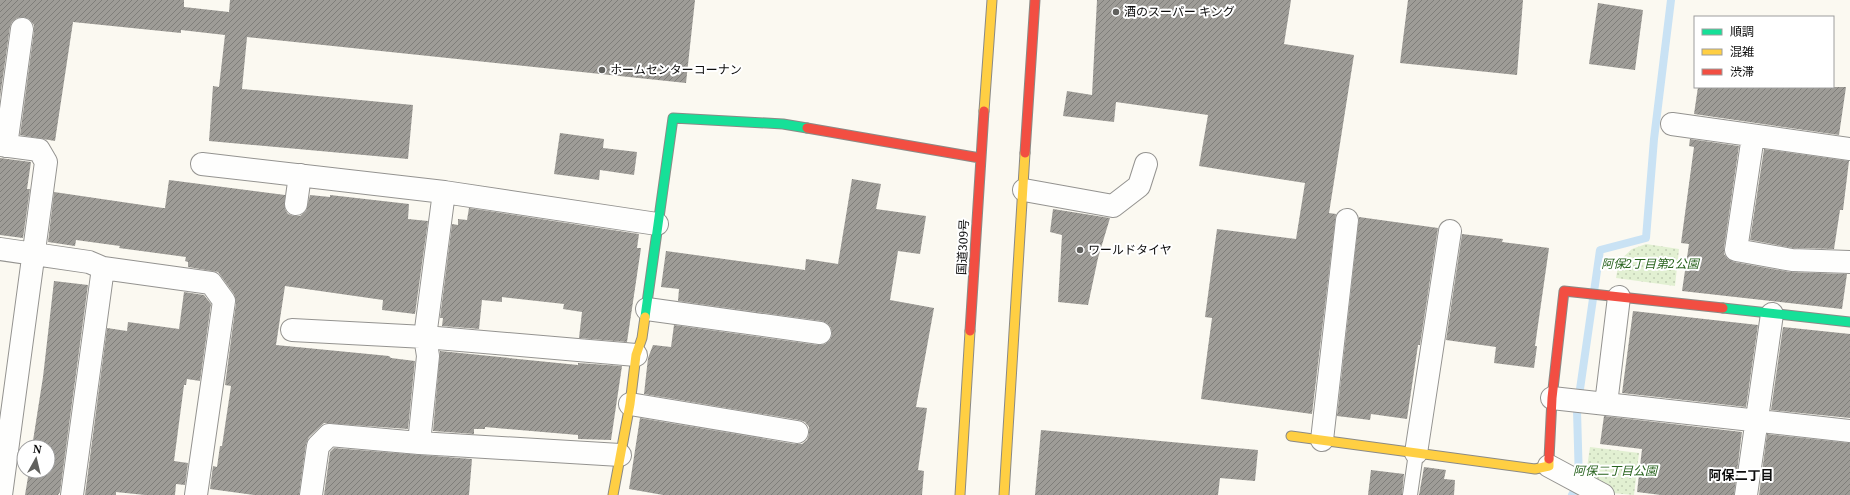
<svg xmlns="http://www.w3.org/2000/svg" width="1850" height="495" font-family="'Noto Serif','Noto Sans JP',serif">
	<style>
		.park { fill: url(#park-dots) }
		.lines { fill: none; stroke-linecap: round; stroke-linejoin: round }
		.stream { stroke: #c9e2f4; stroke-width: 8 }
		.building { fill: url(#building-hatch) }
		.lane-casing { stroke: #949390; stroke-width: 16 }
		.street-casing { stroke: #949390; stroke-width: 24 }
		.fast-casing { stroke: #8b8a86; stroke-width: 11 }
		.slow-casing { stroke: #8b8a86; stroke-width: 11 }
		.jam-casing { stroke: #8b8a86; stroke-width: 11 }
		.lane { stroke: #fefefd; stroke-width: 14 }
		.street { stroke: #fefefd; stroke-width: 22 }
		.fast { stroke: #16e098; stroke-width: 9 }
		.slow { stroke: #ffcf43; stroke-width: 9 }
		.jam { stroke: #f24e42; stroke-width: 9 }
		.poi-dot { fill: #60605d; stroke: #fff; stroke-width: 1.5 }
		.labels { text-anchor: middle; stroke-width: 4; stroke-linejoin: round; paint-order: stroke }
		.poi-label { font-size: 12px; fill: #0d0d0d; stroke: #fff; text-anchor: start }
		.street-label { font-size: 12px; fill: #0d0d0d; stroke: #fff }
		.park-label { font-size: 12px; font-style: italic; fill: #28631e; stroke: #fff }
		.neighbourhood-label { font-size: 13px; font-weight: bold; fill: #0d0d0d; stroke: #fff }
	</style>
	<defs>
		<pattern id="park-dots" width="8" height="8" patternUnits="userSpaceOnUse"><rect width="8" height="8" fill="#e2f0d2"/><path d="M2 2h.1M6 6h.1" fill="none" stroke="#c1cdb3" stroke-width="1.8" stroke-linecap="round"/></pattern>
		<pattern id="building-hatch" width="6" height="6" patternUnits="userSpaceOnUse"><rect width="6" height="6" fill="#9e9c97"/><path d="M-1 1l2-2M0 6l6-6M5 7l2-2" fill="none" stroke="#7f7e7a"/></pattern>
	</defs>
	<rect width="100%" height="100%" fill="#fbf9f1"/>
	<!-- park -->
	<path class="park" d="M1646,244l33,5 -4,37 -59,-8 3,-17 13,-12z
		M1590,447l49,6 -5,42 -22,-2 -27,-12z"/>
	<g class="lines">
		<!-- stream -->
		<path class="stream" d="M1572,495l7,-13 -2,-72 23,-160 46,-12 8,-99 17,-139"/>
	</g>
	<!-- building -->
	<path class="building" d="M0,0h184v7l45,5 1,-12h465l-9,83 -439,-46 -5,52 171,16 -5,54 -199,-18 4,-55 6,1 6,-52 -44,-5v3l-108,-11 -18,119 -35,-6 14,-104v-6l-5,-6 -6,-2 -6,1 -5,4 -2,5 -10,71z
		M1097,0h194l-7,44 70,11 -25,158 7,1 -24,200 -111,-15 11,-81 -7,-1 12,-88 79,10 9,-56 -106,-17 9,-51 -92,-13 -2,20 -51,-6 4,-25 25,4z
		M1408,0h115l-6,75 -117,-12z
		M1598,3l45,7 -8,60 -46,-6z
		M1698,87h148l-7,48 -145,-21z
		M560,133l44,6 -1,9 34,4 -3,23 -34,-5 -1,10 -45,-6z
		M1690,139l49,7 -15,102v6l4,5 6,3 56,10 57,2 -5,35 -160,-18 7,-47 -8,-1 13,-96 -5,-1z
		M1764,149l85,12 -6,49h-3l-6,39 -41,-1 -43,-8z
		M0,158l31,4 -4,27h3l-7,49 -23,-3z
		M852,179l29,5 -5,25 50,7 -6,38 -22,-3 -8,49 44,8 -18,99 11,1 -9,62 6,1 -2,24h-259l-34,-6 11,-71 155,26h7l5,-4 2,-6v-7l-4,-5 -6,-2 -155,-26 4,-36 5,-13 18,2 3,-22 144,20 7,-1 5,-4 2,-5 -1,-7 -4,-5 -5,-2 -144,-20 1,-12 -18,-2 5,-36 139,19 1,-11 32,5z
		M169,180l116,15v14l3,5 6,2h6l6,-5 4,-16 20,2v-2l79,9 -1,15 20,2 -13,93 -33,-4 1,-10 -98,-14 -9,59 113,11 2,2 24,3 -7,68 -84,-6 -15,14 -3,7 -7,51h-45l-44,-6 3,-23 4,1 3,-21h2l9,-60 -6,-1 11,-82 -2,-9 -16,-22 -30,-5v-5l-3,-1 1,-4 -67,-9 1,-2 -44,-6 -1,6 -27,-4 6,-50 109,16h2z
		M469,208l170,26 -2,14h4l-14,94 -48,-4 3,-26 -19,-3 1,-5 -62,-7v5l-20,-2 -3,29 -37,-3 1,-8h-3l12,-94 6,1v-6l9,1z
		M1053,209l57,9 -12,40 -10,47 -30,-3 4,-67 -12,-3z
		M1359,217l79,11 -18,117h-2l-11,74 -36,-5 -1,6 -33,-4z
		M1462,234l41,5 -1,3 47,6 -14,98h2l-3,22 -40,-5 2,-16 -50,-7z
		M54,281l34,4 -28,207 -2,3h-33l4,-24h19v-24h-16l11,-70z
		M184,292l20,3 7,9 -11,77 -13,-2 -1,6h-2l-10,76 14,2 -3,22 -9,-1 -1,11h-30l-29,-3v3h-31l22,-167 20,3 1,-9 51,7z
		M1633,311l125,14 -12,82 -124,-14z
		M1783,327l67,7v84l-79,-8z
		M440,351l138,14v-2l44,3 -11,74 -33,-1v-4l-93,-8v2h-11v5l-41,-3z
		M1604,416l138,16 -8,63h-73l-24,-3 5,-43 -42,-5z
		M1041,430l217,20 -3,31 -35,-3 -2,17h-183z
		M1767,434l83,9v52h-91z
		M334,448l138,11 -3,36h-145l6,-43z
		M1424,467l22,3 -2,9 11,1 -1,15h-35z
		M1371,470l33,4 -2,21h-34z"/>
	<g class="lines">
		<defs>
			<path id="lane" d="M1410,495l6,-42"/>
			<path id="street" d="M1672,124l178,25
				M1753,136l-17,114 56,10 58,2
				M0,145l39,5 7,12 -45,333
				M6,146l16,-117
				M202,164l242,28 213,32
				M1024,190l89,16 26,-20 7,-22
				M444,192l-19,145 211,18
				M296,204l4,-29
				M0,249l89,13 14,6 108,15 13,18 -28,194
				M647,309l173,24
				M292,330l133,7 3,19 -9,87
				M1552,398l298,33
				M630,404l167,28
				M1606,404l13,-107
				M1322,440l25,-220
				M1416,453l34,-222
				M1549,466l54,29
				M72,495l31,-227
				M311,495l7,-49 11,-11 90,8 201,12
				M1746,495l26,-181"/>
			<path id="fast" d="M1723,308l127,14
				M645,317l28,-199 110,6 24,4"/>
			<path id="slow" d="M984,111l8,-111
				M1291,436l244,33 14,-3v-7
				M613,495l17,-91 6,-49 6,-17 3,-21
				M960,495l10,-164
				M1004,495l21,-342"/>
			<path id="jam" d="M807,128l173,30
				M1025,153l10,-153
				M970,331l14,-220
				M1549,459l3,-61 12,-107 159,17"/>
		</defs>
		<!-- lane casing -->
		<use href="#lane" class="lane-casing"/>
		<!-- street casing -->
		<use href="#street" class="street-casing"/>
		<!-- fast casing -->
		<use href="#fast" class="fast-casing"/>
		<!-- slow casing -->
		<use href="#slow" class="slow-casing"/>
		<!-- jam casing -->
		<use href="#jam" class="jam-casing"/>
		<!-- lane -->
		<use href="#lane" class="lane"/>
		<!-- street -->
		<use href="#street" class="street"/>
		<!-- fast -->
		<use href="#fast" class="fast"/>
		<!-- slow -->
		<use href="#slow" class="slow"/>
		<!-- jam -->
		<use href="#jam" class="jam"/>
	</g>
	<!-- markers -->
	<g class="poi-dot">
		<circle cx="1116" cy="12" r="4"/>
		<circle cx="602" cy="70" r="4"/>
		<circle cx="1080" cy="250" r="4"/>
	</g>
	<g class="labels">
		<!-- poi labels -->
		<g class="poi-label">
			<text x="1124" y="16">酒のスーパー キング</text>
			<text x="610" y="74">ホームセンターコーナン</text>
			<text x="1088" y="254">ワールドタイヤ</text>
		</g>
		<!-- street labels -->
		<g class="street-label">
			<text transform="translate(963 247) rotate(-87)" y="4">国道309号</text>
		</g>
		<!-- park labels -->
		<g class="park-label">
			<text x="1650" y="268">阿保2丁目第2公園</text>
			<text x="1615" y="475">阿保二丁目公園</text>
		</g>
		<!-- neighbourhood labels -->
		<g class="neighbourhood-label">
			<text x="1741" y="480">阿保二丁目</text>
		</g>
	</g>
	<!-- legend -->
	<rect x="1694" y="16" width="140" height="72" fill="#ffffff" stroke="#9e9e9e"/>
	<rect x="1702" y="29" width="20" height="6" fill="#16e098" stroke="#9e9e9e"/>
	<text x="1730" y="36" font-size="12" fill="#0d0d0d">順調</text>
	<rect x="1702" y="49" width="20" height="6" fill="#ffcf43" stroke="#9e9e9e"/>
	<text x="1730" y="56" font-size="12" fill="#0d0d0d">混雑</text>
	<rect x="1702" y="69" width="20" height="6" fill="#f24e42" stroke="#9e9e9e"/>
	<text x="1730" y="76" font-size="12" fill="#0d0d0d">渋滞</text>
	<!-- north arrow -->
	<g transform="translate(36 459) rotate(8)"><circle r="19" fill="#ffffff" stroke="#9e9e9e"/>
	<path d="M0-3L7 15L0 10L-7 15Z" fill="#60605d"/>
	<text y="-6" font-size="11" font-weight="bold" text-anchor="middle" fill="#0d0d0d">N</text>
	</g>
</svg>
